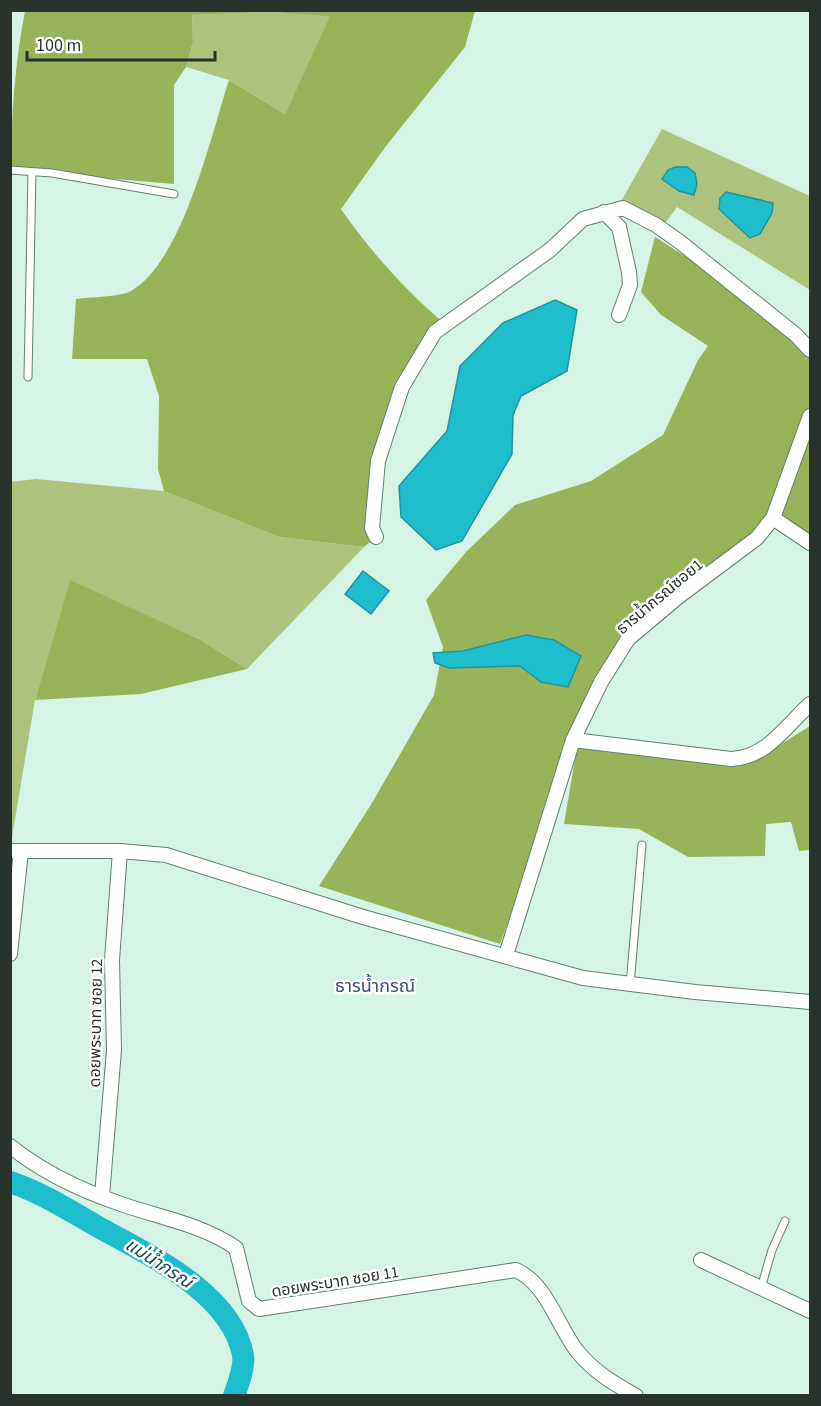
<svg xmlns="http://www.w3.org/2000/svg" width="821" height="1406" font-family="'Source Sans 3','Noto Sans Thai',sans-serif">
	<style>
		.green { fill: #acc37e }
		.forest { fill: #98b45a }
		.water { fill: #1dbdcc; stroke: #20949d; stroke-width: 1.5 }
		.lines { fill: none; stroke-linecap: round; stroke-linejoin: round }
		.river { stroke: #1dbdcc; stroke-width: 22 }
		.service-casing { stroke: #647f72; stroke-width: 9 }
		.minor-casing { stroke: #647f72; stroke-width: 16 }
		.service { stroke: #fff; stroke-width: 7 }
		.minor { stroke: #fff; stroke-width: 14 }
		.labels { text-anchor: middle; stroke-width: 5; stroke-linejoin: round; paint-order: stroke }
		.street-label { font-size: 16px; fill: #28332e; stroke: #fff }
		.neighbourhood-label { font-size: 18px; fill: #38508a; stroke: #fff }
		.water-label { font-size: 18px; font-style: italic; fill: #104e54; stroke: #fff }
	</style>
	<rect width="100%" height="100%" fill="#d6f4e5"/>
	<!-- green -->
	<path class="green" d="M271,12l60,3 -46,99 -56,-34 -43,-13 7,-25 -1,-27z
		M662,129l148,67v94l-133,-83 -13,18 -44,-22z
		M36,479l128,12 115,46 85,10 -117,122 -48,-30 -129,-58 -35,119 -24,143 -1,-361z"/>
	<!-- forest -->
	<path class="forest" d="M25,11h450l-10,36 -79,99 -45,63c30,43 64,81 104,115l-43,63 -30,141 4,9 -12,10 -85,-10 -115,-46 -6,-22 1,-73 -12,-37h-75l4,-60c14,-2 45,-2 55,-8 52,-30 80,-156 98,-211l56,34 45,-98 -59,-4 -79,3 1,27 -7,25 -12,18v99l-163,-14c0,-54 4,-107 14,-159z
		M655,237l83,53 72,60v66l-7,24 7,-4v107l-37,-25 -145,121 -55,101 -73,204 -181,-58 53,-83 62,-108 9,-48 -17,-47 40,-48 49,-47 76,-24 72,-46 35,-75 10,-14 -47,-31 -20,-23z
		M70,580l129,59 48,30 -106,25 -106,6z
		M810,726v124l-11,1 -8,-29 -25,2 -1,32 -77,1 -49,-28 -75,-5 13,-77 170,18z"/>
	<!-- water -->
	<path class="water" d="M675,167h12l8,6 2,11 -3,11 -15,-4 -17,-12 6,-9z
		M726,192l47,11 -1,10 -12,21 -10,4 -31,-29 1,-11z
		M555,300l22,10 -10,61 -46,25 -8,19 -1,39 -50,87 -26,9 -35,-33 -2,-31 48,-55 13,-65 43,-43z
		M363,571l26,20 -18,23 -26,-20z
		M526,635l28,5 27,16 -13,31 -27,-5 -21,-16 -71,2 -14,-5 -2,-10 30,-2z"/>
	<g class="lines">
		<!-- river -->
		<path class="river" d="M10,1182c33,11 60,29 90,46 51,28 131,65 143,127 2,11 -5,30 -9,41"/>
		<defs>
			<path id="service" d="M10,170l42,3 122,21
				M28,377l4,-205
				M630,985l12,-140
				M761,1288l11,-38 13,-29"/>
			<path id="minor" d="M604,212l15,15 10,45 1,13 -11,30
				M773,518l37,25
				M376,537l-4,-9 6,-67 24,-74 33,-55 115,-82 33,-31 40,-11 33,17 24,17 116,93 14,15
				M573,740l158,19c35,-1 55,-33 79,-55
				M10,851h110l46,4 197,62 220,61 112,14 115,10
				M10,954l11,-103
				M506,955l67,-215 28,-58 27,-43 50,-42 79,-59 16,-20 37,-102
				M10,1146c32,26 75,46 114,59 38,13 79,20 112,43l13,53 10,8 257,-39c31,14 41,55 61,81 17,21 36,32 59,45
				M102,1196l12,-146 -2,-90 8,-109
				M701,1260l109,51"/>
		</defs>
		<!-- service casing -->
		<use href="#service" class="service-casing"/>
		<!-- minor casing -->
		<use href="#minor" class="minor-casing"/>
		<!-- service -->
		<use href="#service" class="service"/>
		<!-- minor -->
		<use href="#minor" class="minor"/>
	</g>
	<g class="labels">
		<!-- street labels -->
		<g class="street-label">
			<text transform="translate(659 596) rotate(-40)" y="6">ธารน้ำกรณ์ซอย1</text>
			<text transform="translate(95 1023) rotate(-89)" y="6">ดอยพระบาท ซอย 12</text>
			<text transform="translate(335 1281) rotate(-9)" y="6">ดอยพระบาท ซอย 11</text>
		</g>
		<!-- neighbourhood labels -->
		<g class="neighbourhood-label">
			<text x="375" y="992">ธารน้ำกรณ์</text>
		</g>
		<!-- water labels -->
		<g class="water-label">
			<text transform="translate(159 1263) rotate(33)" y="6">แม่น้ำกรณ์</text>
		</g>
	</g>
	<!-- border -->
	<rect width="821" height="1406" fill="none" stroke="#28332e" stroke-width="24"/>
	<!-- scale -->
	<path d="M27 51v9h188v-9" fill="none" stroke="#28332e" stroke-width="3"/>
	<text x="36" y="51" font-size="18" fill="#28332e" stroke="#ffffff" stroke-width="4.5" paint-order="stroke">100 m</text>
</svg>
